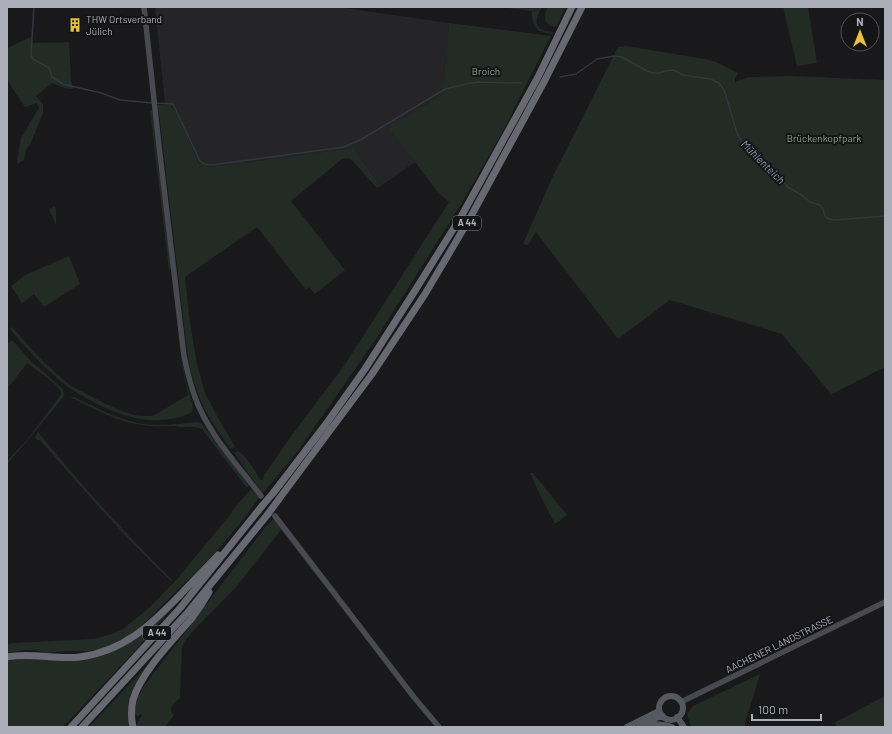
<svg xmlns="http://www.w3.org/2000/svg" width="892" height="734" font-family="Barlow,sans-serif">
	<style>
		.built { fill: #252528 }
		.green { fill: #232b25 }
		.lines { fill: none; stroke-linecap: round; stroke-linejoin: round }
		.stream { stroke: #30373f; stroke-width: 1.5 }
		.secondary { stroke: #484a50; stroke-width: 5.5 }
		.primary { stroke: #56585f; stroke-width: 6 }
		.highway { stroke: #676871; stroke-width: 7 }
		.highway-bridge { stroke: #676871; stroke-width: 7 }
		.labels { text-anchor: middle; stroke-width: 4; stroke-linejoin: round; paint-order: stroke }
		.shield { fill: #141416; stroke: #7e8089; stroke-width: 1 }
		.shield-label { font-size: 9px; font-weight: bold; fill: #acafba }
		.poi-label { font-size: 10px; fill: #acafba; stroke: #141416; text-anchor: start }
		.park-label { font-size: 10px; fill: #84a489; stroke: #141416 }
		.street-label { font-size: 10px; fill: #acafba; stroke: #141416 }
		.water-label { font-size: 11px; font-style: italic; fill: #869ab3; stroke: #141416 }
	</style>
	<rect width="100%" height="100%" fill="#19191b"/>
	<!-- built -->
	<path class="built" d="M155,7h183l111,16 -7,72 -53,32 26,35 -34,24 -28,-38 -142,19 -12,-4 -23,-52 -6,-6 -5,-1z
		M501,7h38l-1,5z
		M237,451h1l1,3 6,8 -2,4 -9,-13z"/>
	<!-- green -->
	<path class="green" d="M539,7h3c-4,7 -10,19 1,23 3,1 7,2 10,2v2c-4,-1 -9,-1 -13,-3 -6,-4 -9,-13 -8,-20l6,1z
		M548,7h18l-10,20c-13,-2 -13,-10 -8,-20z
		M783,7h25l9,56 -20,3z
		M449,23l102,13 -49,97 -42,73 -84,133 -78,112 -35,42 -20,-27 2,-4 -6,-8 -1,-3c8,5 18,20 22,29h3l1,-6 3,-3 22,-32 55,-73 105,-164 -12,-11 -49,-64 54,-32z
		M31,37l1,6 37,-1 2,39 3,8 -9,-1 -13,-5 -16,13 7,8v9l-13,32 -4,5 -2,10 -6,4 -1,-4 4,-22 18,-30 -2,-5 -12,4 -18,-27v-32z
		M626,46l79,13 11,3 22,11 -3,6v3l14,-5h6l38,-1 92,4v287l-55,28v-2l-48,-59 -112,-34 -52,39 -82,-107 -8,13 -5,-1 29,-66 64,-127 3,-4z
		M165,104l5,1 6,6 23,52 12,4 142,-19 28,38 -4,2 -27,-30 -8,1 -51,42 54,69 -30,24 -6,-7 -3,3 -49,-63 -72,50 5,46 7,41 8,29 13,25 17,29 -4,2c-11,-15 -23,-31 -30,-48 -6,-14 -10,-28 -13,-43l-30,-253z
		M150,110l2,1 19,157 -2,2z
		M55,206l1,5v14l-7,-16z
		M69,256l11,28 -36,23 -10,-13 -12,9 -11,-17 14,-11z
		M12,327l26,29 13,13 20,17 33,17 15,7 15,5 8,1h11l35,-21 -6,-31 -4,-29h1c2,20 5,40 10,59 2,6 5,11 3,18 -16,9 -40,10 -57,6 -21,-4 -56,-22 -72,-35 -20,-16 -37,-35 -53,-54z
		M12,340l18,20 32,28 2,4v4l-36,44 -21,24v-3l20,-21 33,-44c1,-2 2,-3 0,-6 -4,-7 -25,-21 -33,-27l-15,20 -5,5v-44z
		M70,397h4c21,10 41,21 64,26 19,4 40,1 59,-1l4,1 5,6 43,56 -2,3 -45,-59 -8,-2h-16l-1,-1c-12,0 -23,1 -35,-1 -25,-3 -49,-17 -72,-28z
		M38,432c42,52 87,101 134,148l-1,1c-47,-44 -89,-93 -131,-141h-3l-2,-3z
		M530,473h3l34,42 -12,9 -15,-29z
		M251,489h1l7,9 -13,18 -24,29 -20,21 -64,63 -13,9 -21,10 -14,3h-23l-20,2 -12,-3h-10l-18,3v-8l5,-2 82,-4 18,-5 11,-5 26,-21 28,-29 53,-64 5,-8z
		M274,518l52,69v1l-45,-58 -44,56 -45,46 -7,9 -3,7 -2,51 -3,1 -6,8 1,6 2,1 -9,12h-29l3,-7 3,-5 -1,-1 -3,2 -4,-2 3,-15 7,-13 123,-161h1z
		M191,586l-58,67 -70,74h-56v-68l8,-2 46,3 53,-11z
		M155,657l-18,29 -6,41h-42z
		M760,674l-16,53h-52l-2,-3 -3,-10 6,-8z
		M885,696v31h-47l-4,-4z"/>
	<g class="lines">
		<!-- stream -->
		<path class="stream" d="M34,7l-3,48 2,4 16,9 3,9 11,7 38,9 19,7 32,3
			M560,77l16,-3 21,-15 17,-3 8,1 25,14 6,2h6l7,-2 7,-1 10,5 27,4 9,4 5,7 14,46 5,7 45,44 15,9 7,6 10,3 3,4 2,7 2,2 7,2 51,-4
			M155,103l18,1 27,57 4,3 8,1 132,-18 18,-8 83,-50 31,-7 45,1"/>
		<!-- secondary -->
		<path class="secondary" d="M144,7l15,139 25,210c3,14 6,28 11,41 13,37 43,68 66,99
			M275,516l138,180 26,31
			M681,702l204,-100"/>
		<!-- primary -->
		<path class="primary" d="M659 708a12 12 0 1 1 24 0a12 12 0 1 1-24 0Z
			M677,717l7,10
			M645,724l17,-9
			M640,726c11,-1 21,-3 32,1
			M627,727l32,-16"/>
		<!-- highway -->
		<path class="highway" d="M274,492l52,-68 39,-55 51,-80 46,-74 76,-138 34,-70
			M279,499l93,-125 53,-80 45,-76 75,-138 37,-73
			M7,657c24,-5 49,3 73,0 44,-6 71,-32 101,-63 12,-13 25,-26 37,-39
			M71,727l110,-120 81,-101
			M82,727l106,-115 80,-98
			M133,727c-2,-9 -2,-18 0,-27 8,-28 40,-60 59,-82 6,-8 12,-17 17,-26"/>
		<!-- highway-bridge -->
		<path class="highway-bridge" d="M262,506l12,-14
			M268,514l11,-15"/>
	</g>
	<!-- icons -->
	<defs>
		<symbol id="building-bare" viewBox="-9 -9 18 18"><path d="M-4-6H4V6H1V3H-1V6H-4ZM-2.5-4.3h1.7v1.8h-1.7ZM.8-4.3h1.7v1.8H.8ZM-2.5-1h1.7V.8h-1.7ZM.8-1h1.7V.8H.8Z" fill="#e9bf44" stroke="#141416" stroke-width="2.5" paint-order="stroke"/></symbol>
	</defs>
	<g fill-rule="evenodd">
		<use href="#building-bare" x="65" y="15" width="20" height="20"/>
	</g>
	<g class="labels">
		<!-- shield labels -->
		<g class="shield">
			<rect x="453" y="216" width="28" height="14" rx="3"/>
			<rect x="143" y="626" width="28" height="14" rx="3"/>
		</g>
		<g class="shield-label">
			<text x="467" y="226">A 44</text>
			<text x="157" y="636">A 44</text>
		</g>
		<!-- poi labels -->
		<g class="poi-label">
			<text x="86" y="23">THW Ortsverband<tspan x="86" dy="12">Jülich</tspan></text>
		</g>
		<!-- park labels -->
		<g class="park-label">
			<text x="486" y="75">Broich</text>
			<text x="824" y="142">Brückenkopfpark</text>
		</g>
		<!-- street labels -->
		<g class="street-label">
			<text transform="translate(779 644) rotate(-26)" y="4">AACHENER LANDSTRASSE</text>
		</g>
		<!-- water labels -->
		<g class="water-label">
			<text transform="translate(763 162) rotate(45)" y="4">Mühlenteich</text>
		</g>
	</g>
	<!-- border -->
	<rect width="892" height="734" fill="none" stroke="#acafba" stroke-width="16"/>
	<!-- north arrow -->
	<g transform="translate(860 32)"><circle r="19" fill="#141416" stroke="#515258"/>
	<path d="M0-3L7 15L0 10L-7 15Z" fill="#e9bf44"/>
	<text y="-6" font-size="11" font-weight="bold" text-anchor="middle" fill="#acafba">N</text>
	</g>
	<!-- scale -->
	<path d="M752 714v6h69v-6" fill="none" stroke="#acafba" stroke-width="2"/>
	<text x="758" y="714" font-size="12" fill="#acafba" stroke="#141416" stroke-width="3" paint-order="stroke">100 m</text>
</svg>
